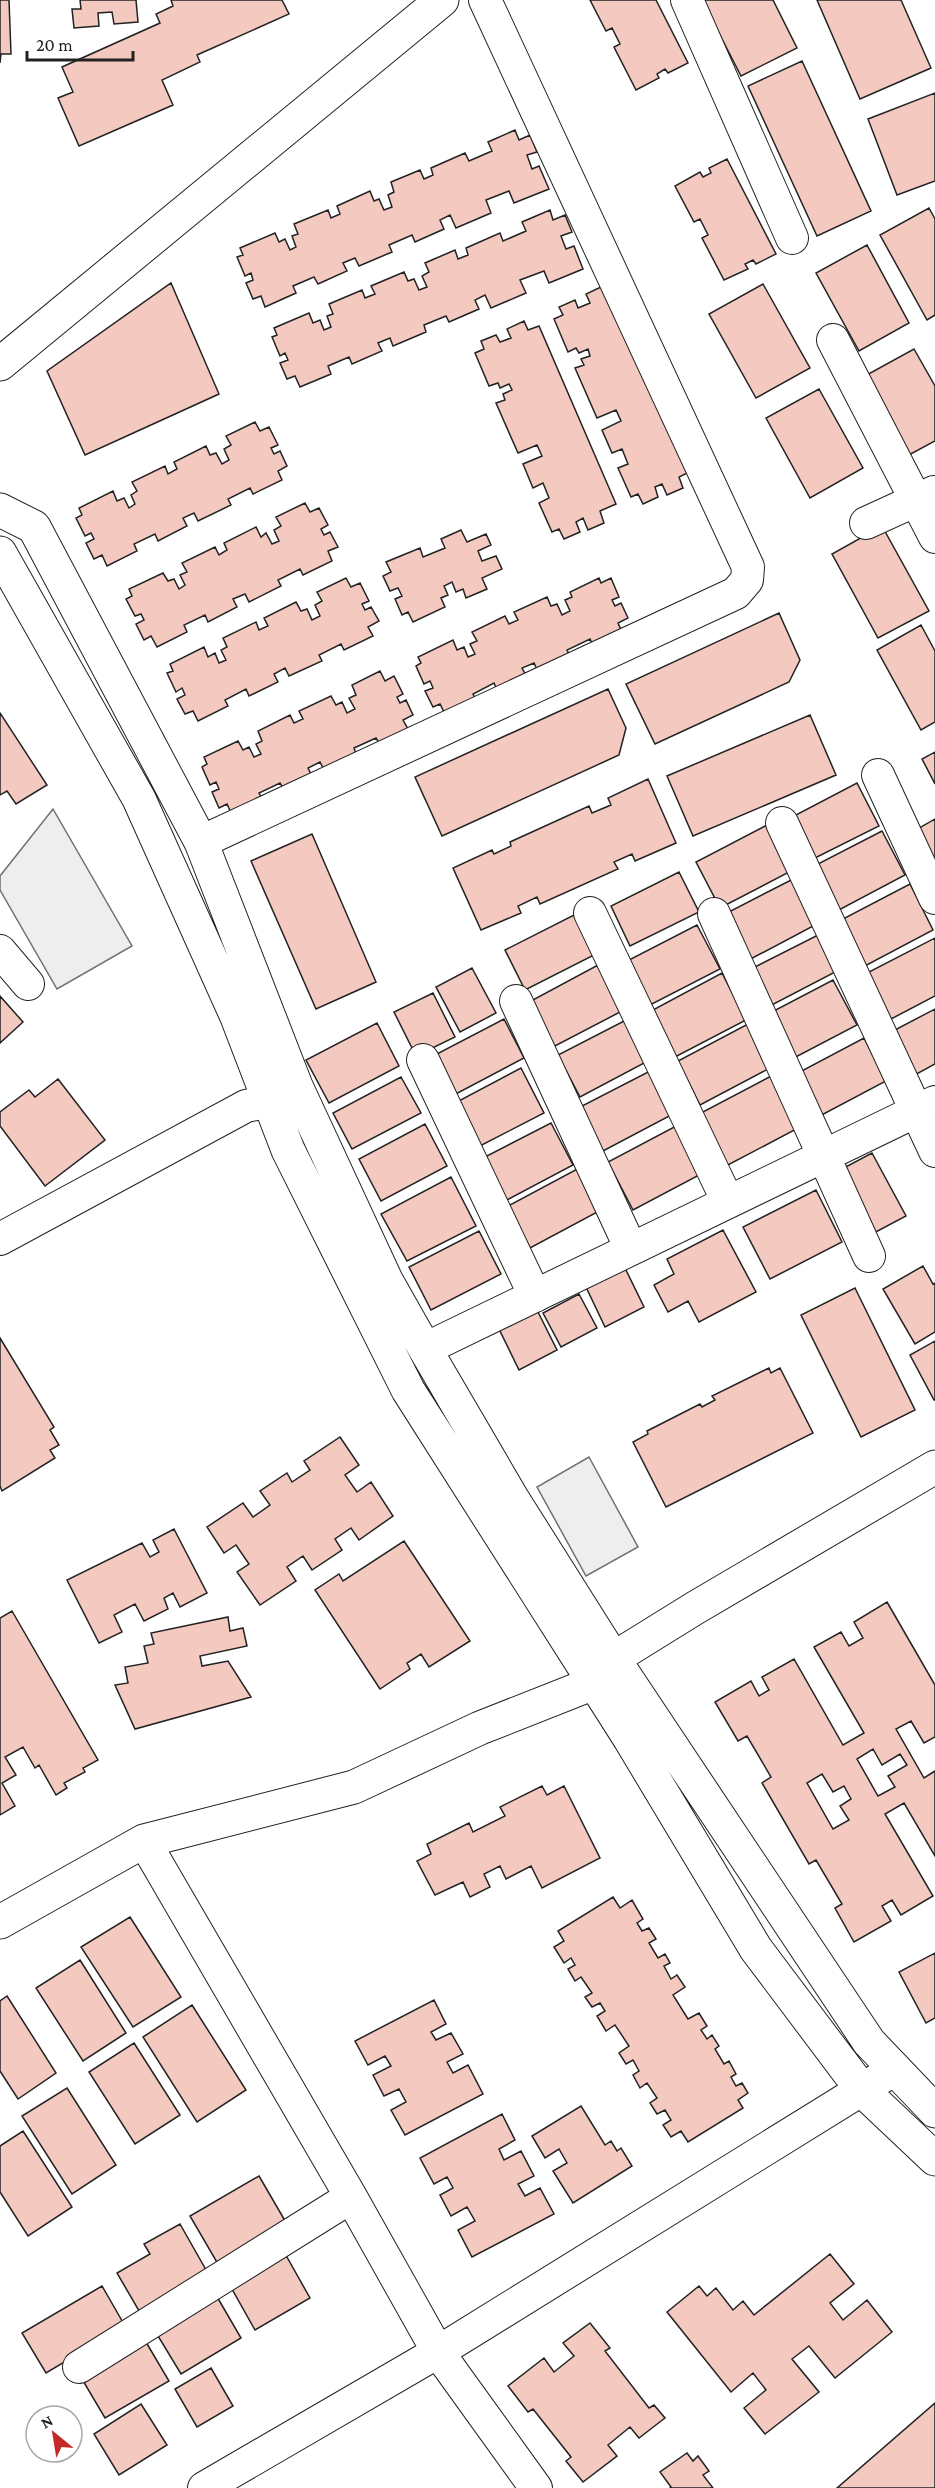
<svg xmlns="http://www.w3.org/2000/svg" width="935" height="2488" font-family="'Crimson Pro',serif">
	<style>
		.green { fill: #eee; stroke: #6f6f6f; stroke-width: 1.5 }
		.building { fill: #f3c9c0; stroke: #222; stroke-width: 1.5; fill-rule: evenodd }
		.lines { fill: none; stroke-linecap: round; stroke-linejoin: round }
		.street-casing { stroke: #222; stroke-width: 34 }
		.secondary-casing { stroke: #222; stroke-width: 35 }
		.street { stroke: #fff; stroke-width: 32 }
		.secondary { stroke: #fff; stroke-width: 33 }
	</style>
	<rect width="100%" height="100%" fill="#fff"/>
	<!-- green -->
	<path class="green" d="M53,809l79,137 -75,43 -57,-99v-14z
		M589,1457l49,90 -52,29 -49,-89z"/>
	<!-- building -->
	<path class="building" d="M0,0h9l2,54h-10l-1,9z
		M80,0h56l2,22 -24,2 -2,-12 -14,1 1,13 -25,2 -2,-19h9z
		M171,0h111l7,14 -92,41 3,7 -38,18 11,25 -94,41 -21,-48 15,-6 -11,-25 98,-44 -4,-9 17,-8z
		M590,0h66l32,63 -20,10 -3,-4 -8,5 2,4 -23,12 -22,-43 6,-3 -8,-16 -6,3z
		M702,0h71l24,48 -56,28z
		M817,0h84l30,68 -71,31z
		M802,61l69,150 -54,25 -69,-150z
		M935,93v88l-38,14 -29,-76z
		M515,130l4,10 11,-5 7,17 -10,3 5,14 7,-3 10,23 -35,14 -5,-12 -23,9 5,13 -35,15 -6,-13 -10,5 4,9 -29,13 -3,-7 -23,10 3,7 -33,14 -4,-8 -12,5 4,8 -29,13 -4,-7 -21,9 3,7 -31,14 -4,-11 -8,3 -7,-16 7,-3 -2,-7 -6,3 -8,-19 6,-2 -3,-7 35,-15 4,9 6,-3 5,11 6,-3 -4,-11 6,-2 -4,-10 34,-14 3,8 9,-4 -3,-8 33,-15 4,10 5,-2 5,11 8,-3 -4,-12 6,-3 -3,-10 29,-12 4,9 9,-4 -2,-7 34,-15 4,8 23,-10 -4,-9z
		M727,159l49,95 -20,10 -3,-4 -8,4 3,5 -24,11 -22,-42 6,-3 -8,-16 -6,3 -19,-36 25,-14 3,5 8,-4 -2,-5z
		M929,208l6,11v96l-8,5 -47,-85z
		M550,210l3,10 12,-5 7,17 -11,4 5,13 8,-3 9,23 -34,14 -5,-12 -24,9 6,13 -35,15 -6,-13 -10,5 4,9 -30,13 -3,-6 -22,9 2,7 -33,14 -3,-8 -12,5 4,8 -30,13 -3,-7 -21,9 3,8 -31,13 -5,-11 -8,3 -7,-16 8,-3 -3,-7 -5,3 -8,-19 5,-2 -3,-7 35,-15 4,10 7,-3 4,10 7,-3 -4,-11 6,-2 -4,-10 33,-14 3,8 10,-4 -4,-8 33,-14 4,9 6,-2 5,11 8,-3 -5,-11 7,-4 -4,-9 30,-13 3,9 10,-4 -2,-7 34,-15 3,8 23,-10 -4,-9z
		M867,245l42,78 -50,28 -43,-78z
		M171,283l48,111 -134,61 -38,-84z
		M763,284l47,84 -54,30 -47,-84z
		M603,286l92,183 -16,8 4,11 -16,7 -5,-11 -7,3 3,10 -15,7 -5,-10 -7,3 -13,-29 10,-4 -6,-15 -10,4 -10,-23 19,-9 -5,-11 -19,8 -22,-50 9,-3 -3,-6 9,-3 -2,-7 -9,4 -3,-5 -8,4 -14,-33 9,-4 -4,-8 16,-7 3,8 12,-5 -4,-9z
		M524,321l4,9 11,-4 77,178 -16,7 4,12 -16,7 -5,-12 -7,4 4,10 -16,7 -5,-10 -7,3 -13,-29 10,-5 -6,-15 -10,5 -10,-24 19,-8 -5,-11 -19,8 -22,-50 9,-3 -2,-6 9,-4 -3,-6 -9,4 -2,-5 -9,3 -14,-33 9,-4 -3,-8 15,-6 4,7 11,-4 -4,-9z
		M914,349l21,37v55l-28,15 -44,-79z
		M819,389l44,79 -53,30 -44,-80z
		M255,422l5,9 9,-4 9,18 -7,3 3,6 6,-3 7,15 -9,5 4,9 -29,14 -3,-6 -22,11 3,6 -33,16 -4,-8 -11,5 4,8 -29,15 -3,-7 -21,10 3,7 -30,15 -5,-11 -8,4 -8,-16 8,-4 -3,-6 -6,3 -9,-18 6,-3 -3,-7 34,-17 4,10 7,-3 5,10 6,-4 -4,-9 6,-4 -5,-9 33,-16 3,8 9,-5 -3,-7 32,-16 4,9 6,-2 6,11 7,-4 -5,-11 7,-4 -5,-9z
		M305,503l5,9 9,-4 9,17 -7,4 3,6 6,-3 8,15 -10,4 4,10 -29,14 -3,-6 -22,11 3,6 -32,16 -4,-8 -12,5 4,8 -29,15 -3,-7 -21,10 3,7 -30,15 -6,-11 -7,4 -8,-16 8,-4 -3,-6 -6,2 -9,-17 6,-3 -3,-7 34,-16 5,8 6,-2 5,10 6,-4 -5,-10 7,-3 -5,-9 33,-16 4,8 8,-5 -3,-7 32,-16 5,10 5,-4 6,11 7,-3 -5,-11 7,-4 -5,-9z
		M882,526l47,85 -51,27 -46,-84z
		M461,530l6,12 19,-8 5,11 -13,6 4,10 14,-5 6,13 -20,9 5,11 -21,9 -3,-9 -7,3 -4,-10 -8,4 4,9 -7,3 4,9 -32,15 -5,-10 -6,3 -7,-16 7,-3 -4,-8 -8,3 -7,-15 8,-4 -5,-10 34,-14 3,9 22,-9 -4,-9z
		M346,578l5,9 9,-4 9,18 -7,3 3,6 6,-3 8,14 -11,6 5,9 -29,14 -3,-6 -22,11 3,6 -33,15 -4,-8 -11,6 4,8 -29,14 -3,-7 -21,11 3,6 -30,15 -5,-10 -8,3 -8,-15 8,-4 -3,-7 -6,4 -9,-19 6,-2 -3,-7 34,-17 4,10 7,-4 4,10 7,-3 -5,-10 6,-3 -4,-9 33,-16 3,8 9,-4 -4,-8 32,-16 5,9 6,-2 5,11 8,-4 -5,-11 7,-4 -5,-9z
		M599,578l2,5 10,-5 8,19 -7,3 3,6 6,-3 7,15 -10,5 4,9 -29,14 -3,-7 -23,11 3,6 -32,16 -4,-9 -12,5 5,9 -30,13 -3,-7 -21,11 3,6 -31,14 -5,-10 -7,3 -8,-16 8,-3 -3,-7 -6,3 -8,-18 5,-3 -3,-6 35,-17 4,10 7,-3 4,10 7,-3 -5,-10 7,-3 -5,-9 33,-16 4,8 9,-4 -4,-8 33,-15 4,9 6,-2 5,11 8,-4 -5,-11 7,-3 -2,-5z
		M779,613l21,47 -11,22 -134,62 -29,-60z
		M921,625l14,26v71l-14,8 -44,-80z
		M380,671l5,10 9,-5 9,18 -6,3 3,6 6,-3 7,15 -10,5 5,9 -29,14 -3,-5 -22,10 2,6 -32,16 -4,-8 -12,6 4,8 -28,14 -4,-7 -21,10 4,7 -31,15 -5,-11 -8,4 -7,-16 7,-3 -3,-7 -6,3 -8,-18 5,-3 -3,-7 34,-16 5,9 6,-3 5,10 7,-3 -5,-10 6,-3 -4,-10 32,-16 4,8 9,-4 -4,-8 32,-15 5,9 6,-3 5,11 8,-4 -6,-11 7,-3 -4,-10z
		M608,689l18,39 -7,27 -177,81 -27,-59z
		M0,713l47,72 -31,19 -9,-13 -7,4z
		M810,715l26,60 -143,61 -26,-60z
		M935,752v32l-13,-25z
		M648,779l28,64 -41,18 -3,-7 -18,8 4,7 -78,35 -3,-7 -19,9 3,7 -40,17 -28,-62 39,-18 2,4 17,-8 -1,-4 79,-36 3,7 19,-8 -3,-7z
		M857,783l22,43 -66,33 -21,-42z
		M935,819v57l-23,-44z
		M769,824l24,46 -73,38 -24,-46z
		M882,831l23,44 -68,36 -23,-45z
		M312,834l64,148 -60,27 -65,-148z
		M679,872l20,40 -69,34 -19,-40z
		M793,879l24,45 -72,38 -24,-46z
		M910,884l23,46 -70,37 -24,-46z
		M576,914l20,40 -71,36 -20,-40z
		M697,925l23,44 -70,36 -23,-44z
		M822,933l19,36 -75,39 -19,-37z
		M935,938v58l-44,23 -24,-46z
		M598,965l24,46 -69,36 -24,-45z
		M472,968l24,45 -36,19 -24,-45z
		M722,973l24,47 -71,37 -24,-46z
		M833,980l24,45 -67,35 -24,-45z
		M433,993l22,44 -39,19 -22,-44z
		M0,996l23,26 -23,21z
		M935,1009v55l-22,12 -22,-44z
		M504,1019l20,39 -72,38 -21,-39z
		M626,1020l22,41 -68,36 -22,-42z
		M377,1023l22,43 -70,37 -23,-43z
		M748,1024l22,44 -70,37 -22,-44z
		M864,1038l22,43 -70,37 -22,-43z
		M521,1068l23,45 -68,35 -23,-44z
		M652,1070l23,43 -72,38 -23,-44z
		M775,1074l27,52 -76,40 -27,-52z
		M401,1077l20,36 -69,36 -19,-36z
		M58,1079l47,61 -60,46 -45,-60v-14l29,-22 6,7z
		M551,1123l22,42 -70,37 -22,-43z
		M425,1124l22,42 -66,35 -22,-42z
		M678,1125l25,48 -70,37 -25,-48z
		M872,1153l34,63 -34,18 -34,-63z
		M581,1167l22,42 -73,39 -22,-42z
		M451,1177l25,49 -69,35 -26,-47z
		M816,1190l26,52 -72,37 -27,-52z
		M723,1230l33,62 -57,30 -11,-21 -20,11 -14,-27 20,-11 -7,-15z
		M479,1231l22,43 -70,36 -22,-43z
		M923,1266l10,18 2,-1v49l-20,12 -32,-55z
		M625,1268l19,39 -39,20 -19,-40z
		M855,1288l60,122 -54,27 -60,-122z
		M579,1294l18,34 -36,19 -18,-34z
		M536,1308l21,42 -38,20 -21,-43z
		M0,1338l54,89 -4,3 9,15 -9,5 5,8 -53,33 -2,-5z
		M935,1341v59h-1l-24,-45z
		M769,1368l2,5 9,-5 33,65 -147,74 -33,-65 15,-8 -1,-3 53,-27 2,3 13,-7 -3,-4z
		M340,1437l19,28 -14,10 12,17 14,-10 22,34 -34,24 -8,-12 -16,11 7,11 -30,20 -9,-14 -16,11 9,14 -36,24 -23,-33 12,-8 -13,-19 -12,8 -17,-26 36,-24 10,14 17,-12 -10,-14 27,-18 5,9 18,-12 -6,-9z
		M174,1529l33,64 -27,14 -7,-14 -9,5 4,11 -24,12 -9,-17 -21,11 8,17 -23,11 -32,-63 75,-37 8,14 9,-5 -6,-12z
		M404,1541l66,100 -41,26 -8,-13 -14,9 3,6 -30,20 -65,-99 24,-16 4,7z
		M887,1602l48,83v52l-11,6 -13,-22 -15,8 28,49 11,-7v85l-31,-53 -19,11 48,82 -32,19 -9,-15 -10,6 9,15 -37,21 -19,-34 7,-4 -26,-44 -7,4 -47,-81 9,-6 -24,-41 -9,5 -23,-39 36,-21 8,15 10,-6 -7,-13 32,-18 49,86 21,-12 -50,-86 27,-15 8,14 14,-8 -9,-16zM873,1749l9,16 18,-11 7,11 -19,11 7,11 -17,9 -21,-37zM822,1774l11,18 11,-6 7,13 -11,7 9,14 -16,9 -26,-46z
		M12,1611l86,149 -15,8 2,4 -21,11 3,5 -11,7 -17,-30 -4,3 -12,-21 -18,10 11,18 -14,8 13,23 -15,9v-197z
		M228,1617l2,14 13,-3 4,18 -47,10 2,10 26,-5 23,36 -116,32 -20,-44 13,-2 -3,-16 23,-4 -4,-17 10,-2 -3,-11z
		M542,1786l5,9 17,-9 36,72 -58,30 -11,-22 -25,13 -6,-13 -16,8 6,13 -20,10 -7,-15 -28,13 -18,-34 14,-7 -4,-10 42,-21 4,9 32,-16 -5,-9z
		M613,1897l7,11 12,-8 11,19 -6,4 5,8 7,-3 7,11 -7,4 9,15 7,-4 5,9 -6,3 7,13 6,-4 8,12 -12,8 15,24 11,-6 8,13 -6,4 6,9 5,-4 7,11 -4,3 9,15 5,-3 7,13 -5,3 5,9 6,-3 6,10 -10,7 5,8 -55,34 -7,-11 -10,6 -8,-12 8,-5 -6,-10 -8,4 -7,-11 7,-5 -10,-15 -7,5 -7,-13 6,-4 -6,-11 -7,4 -7,-11 10,-7 -14,-21 -9,6 -9,-15 8,-5 -5,-8 -8,4 -7,-10 7,-4 -11,-16 -6,4 -7,-12 7,-4 -4,-7 -7,5 -10,-16 10,-6 -6,-10z
		M130,1917l51,80 -48,30 -52,-80z
		M935,1953v65l-9,5 -27,-51z
		M80,1960l46,73 -43,28 -47,-73z
		M7,1996l49,77 -38,26 -18,-28v-70z
		M434,2000l12,24 -15,8 5,8 15,-7 12,21 -16,8 6,11 15,-8 15,29 -78,41 -14,-25 15,-8 -7,-13 -15,7 -11,-21 18,-9 -6,-10 -17,9 -13,-24z
		M192,2005l54,85 -49,32 -54,-85z
		M134,2043l46,72 -45,29 -46,-72z
		M67,2088l49,77 -44,29 -50,-78z
		M581,2106l24,39 6,-4 6,10 4,-3 11,18 -59,37 -20,-32 14,-8 -8,-14 -14,9 -13,-22z
		M502,2114l13,26 -16,9 5,11 17,-9 13,25 -16,8 7,12 15,-8 14,26 -82,43 -14,-27 17,-9 -8,-14 -16,9 -11,-21 13,-7 -6,-11 -13,7 -14,-26z
		M23,2131l49,76 -44,29 -28,-44v-46z
		M259,2176l32,55 -69,40 -32,-55z
		M180,2224l30,53 -68,39 -25,-43 33,-19 -6,-10z
		M283,2250l27,48 -55,32 -27,-48z
		M830,2254l24,30 -24,19 13,17 24,-20 25,32 -57,46 -26,-32 -17,13 27,33 -54,42 -21,-26 22,-18 -13,-17 -22,19 -64,-80 32,-26 8,10 9,-8 17,22 10,-9 11,14z
		M102,2286l23,40 -79,47 -24,-40z
		M216,2295l25,43 -60,36 -26,-43z
		M590,2323l20,25 -5,3 44,57 5,-3 11,13 -26,20 -9,-11 -22,18 9,11 -34,26 -17,-21 5,-4 -38,-48 -5,3 -20,-26 36,-28 10,14 20,-16 -11,-13z
		M143,2337l26,44 -64,37 -26,-44z
		M211,2368l22,38 -36,21 -22,-38z
		M935,2403v85h-98z
		M141,2404l26,41 -48,30 -25,-41z
		M687,2453l6,8 5,-5 11,15 -6,4 10,13h-43l1,-1 -11,-15z"/>
	<g class="lines">
		<defs>
			<path id="street" d="M687,0l105,238
				M833,340l102,197
				M866,523l68,-31
				M878,775l57,123
				M782,823l153,328
				M201,842l535,-249 11,-13 1,-13 -263,-567
				M590,913l138,289
				M714,914l155,342
				M0,951l28,33
				M516,1001l115,248
				M423,1060l112,236
				M0,1239l246,-133 24,-5 22,-12
				M425,1349l510,-247
				M144,1841l207,356 87,155 98,136
				M79,2367l272,-170
				M204,2488l234,-136 457,-283"/>
			<path id="secondary" d="M0,364l442,-364
				M0,510l34,17 167,315 95,244 90,194 39,69 87,149 101,160 256,384 66,69
				M0,553l139,246 98,218 51,133 120,240 222,349 126,210 106,141 73,69
				M595,1670l100,-62 240,-141
				M0,1922l144,-81 210,-54 126,-59 114,-45"/>
		</defs>
		<!-- street casing -->
		<use href="#street" class="street-casing"/>
		<!-- secondary casing -->
		<use href="#secondary" class="secondary-casing"/>
		<!-- street -->
		<use href="#street" class="street"/>
		<!-- secondary -->
		<use href="#secondary" class="secondary"/>
	</g>
	<!-- north arrow -->
	<g transform="translate(54 2434) rotate(330)"><circle r="28" fill="#ffffff" stroke="#a7a7a7" stroke-width="1.5"/>
	<path d="M0-4.5L10 22L0 15L-10 22Z" fill="#c62828"/>
	<text y="-9" font-size="16" font-weight="bold" text-anchor="middle" fill="#222222">N</text>
	</g>
	<!-- scale -->
	<path d="M27 51v9h106v-9" fill="none" stroke="#222222" stroke-width="3"/>
	<text x="36" y="51" font-size="18" fill="#222222" stroke="#ffffff" stroke-width="4.5" paint-order="stroke">20 m</text>
</svg>
